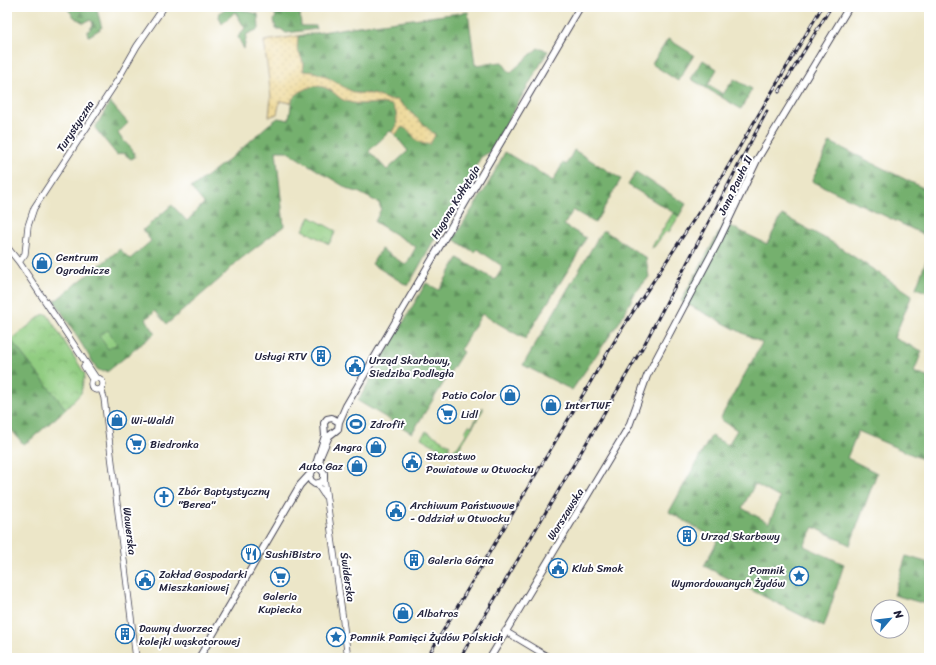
<svg xmlns="http://www.w3.org/2000/svg" width="936" height="665" font-family="Sriracha,sans-serif">
	<style>
		.grass { fill: url(#grass-dots); stroke: #59775e }
		.forest { fill: url(#forest-firs); stroke: #4b6954; fill-rule: evenodd }
		.sand { fill: url(#sand-dots); stroke: #887e6c }
		.park { fill: url(#park-crowns); stroke: #59775e }
		.pitch { fill: #90cc80; stroke: #59775e }
		.lines { fill: none; stroke-linecap: round; stroke-linejoin: round }
		.tertiary-casing { stroke: #403f50; stroke-width: 7 }
		.secondary-casing { stroke: #403f50; stroke-width: 8 }
		.tertiary { stroke: #fff; stroke-width: 5.5 }
		.secondary { stroke: #fff; stroke-width: 6 }
		.rail-casing { stroke: #22223b; stroke-width: 3 }
		.rail { stroke: #fff; stroke-width: 1.5; stroke-dasharray: 4.5; stroke-linecap: butt }
		.labels { text-anchor: middle; stroke-width: 4; stroke-linejoin: round; paint-order: stroke }
		.street-label { font-size: 11px; fill: #22223b; stroke: #fff }
		.poi-label { font-size: 11px; fill: #22223b; stroke: #fff; text-anchor: start }
	</style>
	<defs>
		<pattern id="grass-dots" width="8" height="8" patternUnits="userSpaceOnUse"><rect width="8" height="8" fill="#90cc80"/><path d="M2 2h.1M6 6h.1" fill="none" stroke="#7caf70" stroke-width="1.8" stroke-linecap="round"/></pattern>
		<pattern id="forest-firs" width="22" height="20" patternUnits="userSpaceOnUse"><rect width="22" height="20" fill="#74b06e"/><path d="M5 1l3.5 6h-7zM16 11l3.5 6h-7z" fill="#5f8f5c"/></pattern>
		<pattern id="sand-dots" width="8" height="8" patternUnits="userSpaceOnUse"><rect width="8" height="8" fill="#eeda9e"/><path d="M2 2h.1M6 6h.1" fill="none" stroke="#ccbb89" stroke-width="1.8" stroke-linecap="round"/></pattern>
		<pattern id="park-crowns" width="20" height="18" patternUnits="userSpaceOnUse"><rect width="20" height="18" fill="#90cc80"/><path d="M2 6a3 3 0 1 1 6 0M12 15a3 3 0 1 1 6 0" fill="none" stroke="#7caf70"/></pattern>
	</defs>
	<rect width="100%" height="100%" fill="#fff"/>
	<filter id="ink" filterUnits="userSpaceOnUse"><feTurbulence type="fractalNoise" baseFrequency=".025" numOctaves="2"/><feDisplacementMap in="SourceGraphic" scale="8" xChannelSelector="R" yChannelSelector="G"/><feConvolveMatrix kernelMatrix="1 2 1 2 8 2 1 2 1" color-interpolation-filters="sRGB"/></filter>
	<filter id="wash" filterUnits="userSpaceOnUse"><feTurbulence type="fractalNoise" baseFrequency=".012" numOctaves="4" result="noise"/><feDisplacementMap in="SourceGraphic" scale="16" xChannelSelector="R" yChannelSelector="G"/><feGaussianBlur stdDeviation="0.9" result="paint"/><feColorMatrix in="noise" values="0 0 0 0 0 0 0 0 0 0 0 0 0 0 0 0 0 1.4 0 .05"/><feComposite in="paint" operator="in"/></filter>
	<g filter="url(#wash)">
		<rect width="100%" height="100%" fill="#ece6c8"/>
		<!-- grass -->
		<path class="grass" d="M673,213l6,3 -10,16 -3,-1 -12,16 -3,1z
			M483,407v3l-28,45 -2,1 -32,-18 5,-7 24,14 -2,3 5,3 3,-4 1,1 9,-14 -1,-2 4,-7 3,1z"/>
		<!-- forest -->
		<path class="forest" d="M63,7h38l-4,3 5,18 -13,8 -2,-3 6,-8 -1,-4 -3,-1 -5,3 -10,-6 -7,-9z
			M229,7h12l2,3 15,4 1,15 -12,5 -3,15 -6,-12 7,-9 -10,-16 -13,12 -3,-7 1,-5z
			M286,7h17l-3,6 1,13h15l1,3 -31,4 -5,-4h-5l-2,-9 2,-4 -4,-6z
			M468,12l7,53 27,-3 8,11 28,-25 10,3 -58,101 -9,5 -73,129 -36,-22 9,-15 25,16 10,-18 -41,-25 6,-13 -2,-6 -21,-11 -8,-2 -64,-39h-10l8,75 -46,35 -17,17 -54,46 -12,-13 -9,8 9,14 -48,39 -1,-2 -3,2 -6,-3 -42,-68 65,-52 10,10 21,-18 -8,-11 29,-25 15,16 17,-18 -13,-15 46,-35 31,-28 10,-7 11,2 3,-21c9,-10 23,-17 36,-10 7,3 11,10 18,12 15,6 31,0 46,4l4,7 1,12 -5,8 -2,-1 -21,20 18,19 21,-19 -13,-16 7,-8 8,3 3,5 -4,-23 -12,-12h-7l-17,-6 -19,-1 -40,-21 -11,-1 1,-7 -7,-15 1,-13 60,-10z
			M668,39l26,16 -16,26 -26,-17z
			M703,60l14,9 -9,16 15,9 11,-15 18,10 -11,20 -50,-30z
			M110,102l18,21 -10,10c4,9 16,14 17,24l-4,2 -8,-6 -6,2 -22,-27z
			M830,142l99,49v46l-117,-56z
			M574,150l47,29 -26,44 -22,-13 -9,15 22,13 -11,21 -50,80 -43,-25 -22,36 3,2 -51,81 -54,-32 68,-118 13,7 19,-32 37,22 7,-11 -2,-1 2,-2 -25,-17 -3,3 -21,-13 33,-51 19,-36 48,29 10,-18 3,2z
			M636,172l50,32 -7,12 -51,-31z
			M782,215l48,26 82,54 -18,43 28,13 -8,21 15,6v84l-71,-31 -11,27 30,15 -27,72 -36,-18 -10,19 40,18 -20,63 -120,-61 14,-26 -49,-28 42,-76 17,9 9,-15 -17,-11 42,-76 -81,-42 43,-78 43,21zM755,484l25,14 -11,25 -27,-15z
			M602,231h3l41,27 3,19 -14,16 -15,28 -48,69 -49,-25z
			M929,253v40l-13,-5z
			M11,340l55,69 -37,32 -6,3 -16,-20v-81z
			M906,556l23,7v42l-35,-10z"/>
		<!-- sand -->
		<path class="sand" d="M298,36l-1,13 7,15 -1,7 11,1 11,4 29,17 19,1 16,6h8l38,35 -5,9c-18,1 -13,-11 -28,-17l-7,8 -3,-3 5,-8 -1,-12 -4,-7c-15,-4 -31,2 -46,-4 -7,-2 -11,-9 -18,-12 -13,-7 -27,0 -36,10v4l-12,-2 -3,13 -8,3 2,-20 -7,-56z"/>
		<!-- park -->
		<path class="park" d="M310,217l26,14 -7,13 -26,-14z
			M47,314l38,60 -4,19 -15,16 -55,-69 31,-25z"/>
		<!-- pitch -->
		<path class="pitch" d="M108,330l9,14 -9,5 -9,-14z"/>
	</g>
	<g filter="url(#ink)">
		<g class="lines">
			<defs>
				<path id="tertiary" d="M7,247l12,15 77,116
					M19,262l6,-8 3,-28 6,-18 83,-127 20,-35 27,-39
					M84,366l8,13
					M91 384a6 6 0 1 1 12 0a6 6 0 1 1-12 0Z
					M101,389l3,9 32,260
					M324,478l24,180
					M317,484l8,12
					M505,631l45,27"/>
				<path id="secondary" d="M339,422l-7,-4 -5,1 -3,4 1,13 -10,31 -6,9 2,5 4,3 7,-2 2,-4v-5l-5,-6 1,-10 9,-21 9,-7 1,-7 7,-16 234,-399
					M199,658l101,-173 10,-11
					M490,658l139,-232 18,-50 72,-136 39,-82 91,-151"/>
			</defs>
			<!-- tertiary casing -->
			<use href="#tertiary" class="tertiary-casing"/>
			<!-- secondary casing -->
			<use href="#secondary" class="secondary-casing"/>
			<!-- tertiary -->
			<use href="#tertiary" class="tertiary"/>
			<!-- secondary -->
			<use href="#secondary" class="secondary"/>
			<defs>
				<path id="rail" d="M779,92l52,-85
					M427,658l196,-331 97,-147 102,-173
					M460,658l184,-313 123,-234"/>
			</defs>
			<!-- rail casing -->
			<use href="#rail" class="rail-casing"/>
			<!-- rail -->
			<use href="#rail" class="rail"/>
		</g>
	</g>
	<!-- icons -->
	<defs>
		<symbol id="shop-ring" viewBox="-11 -11 22 22"><circle r="9.5" fill="#fff" stroke="#1f6fb2" stroke-width="1.5"/><path d="M-5-2.5h2.3a2.7 3.5 0 0 1 5.4 0H5L5.5 6h-11ZM-1.5-2.5h3a1.5 2.3 0 0 0-3 0Z" fill="#1f6fb2"/></symbol>
		<symbol id="building-ring" viewBox="-11 -11 22 22"><circle r="9.5" fill="#fff" stroke="#1f6fb2" stroke-width="1.5"/><path d="M-4-6H4V6H1V3H-1V6H-4ZM-2.5-4.3h1.7v1.8h-1.7ZM.8-4.3h1.7v1.8H.8ZM-2.5-1h1.7V.8h-1.7ZM.8-1h1.7V.8H.8Z" fill="#1f6fb2"/></symbol>
		<symbol id="civic-ring" viewBox="-11 -11 22 22"><circle r="9.5" fill="#fff" stroke="#1f6fb2" stroke-width="1.5"/><path d="M-.6-6.5H3V-4.5H.6V-3L4-1V1h2V6H-6V1h2V-1L-.6-3ZM-1.2 2.5V6h2.4V2.5Z" fill="#1f6fb2"/></symbol>
		<symbol id="supermarket-ring" viewBox="-11 -11 22 22"><circle r="9.5" fill="#fff" stroke="#1f6fb2" stroke-width="1.5"/><path d="M-6-5.5h2.5l.6 2H6L4.5 2H-2.5L-4.4-4H-6ZM-1.5 3.2a1.3 1.3 0 1 0 .1 0ZM3 3.2a1.3 1.3 0 1 0 .1 0Z" fill="#1f6fb2"/></symbol>
		<symbol id="stadium-ring" viewBox="-11 -11 22 22"><circle r="9.5" fill="#fff" stroke="#1f6fb2" stroke-width="1.5"/><path d="M0-5a6.5 5 0 1 0 0 10a6.5 5 0 1 0 0-10ZM-3.5-1.8h7v3.6h-7Z" fill="#1f6fb2"/></symbol>
		<symbol id="church-ring" viewBox="-11 -11 22 22"><circle r="9.5" fill="#fff" stroke="#1f6fb2" stroke-width="1.5"/><path d="M-1.2-6h2.4v3.5h3.3v2.4h-3.3V6h-2.4V-.1h-3.3v-2.4h3.3Z" fill="#1f6fb2"/></symbol>
		<symbol id="restaurant-ring" viewBox="-11 -11 22 22"><circle r="9.5" fill="#fff" stroke="#1f6fb2" stroke-width="1.5"/><path d="M-5-6h1v4h1v-4h1v4h1v-4h1v5L-1.5 .5V6h-2V.5L-5-1ZM5-6V6H3V1.5H1.5Q1.5-4 5-6Z" fill="#1f6fb2"/></symbol>
		<symbol id="sight-ring" viewBox="-11 -11 22 22"><circle r="9.5" fill="#fff" stroke="#1f6fb2" stroke-width="1.5"/><path d="M0-6L1.8-2.2L6-1.7L2.9 1.2L3.7 5.4L0 3.3L-3.7 5.4L-2.9 1.2L-6-1.7L-1.8-2.2Z" fill="#1f6fb2"/></symbol>
	</defs>
	<g fill-rule="evenodd">
		<use href="#shop-ring" x="31" y="252" width="22" height="22"/>
		<use href="#building-ring" x="310" y="345" width="22" height="22"/>
		<use href="#civic-ring" x="344" y="355" width="22" height="22"/>
		<use href="#shop-ring" x="499" y="384" width="22" height="22"/>
		<use href="#shop-ring" x="540" y="394" width="22" height="22"/>
		<use href="#supermarket-ring" x="436" y="403" width="22" height="22"/>
		<use href="#shop-ring" x="106" y="409" width="22" height="22"/>
		<use href="#stadium-ring" x="345" y="413" width="22" height="22"/>
		<use href="#supermarket-ring" x="125" y="433" width="22" height="22"/>
		<use href="#shop-ring" x="365" y="436" width="22" height="22"/>
		<use href="#civic-ring" x="401" y="451" width="22" height="22"/>
		<use href="#shop-ring" x="346" y="455" width="22" height="22"/>
		<use href="#church-ring" x="153" y="486" width="22" height="22"/>
		<use href="#civic-ring" x="385" y="500" width="22" height="22"/>
		<use href="#building-ring" x="676" y="525" width="22" height="22"/>
		<use href="#restaurant-ring" x="240" y="543" width="22" height="22"/>
		<use href="#building-ring" x="403" y="549" width="22" height="22"/>
		<use href="#civic-ring" x="547" y="557" width="22" height="22"/>
		<use href="#sight-ring" x="788" y="565" width="22" height="22"/>
		<use href="#supermarket-ring" x="269" y="566" width="22" height="22"/>
		<use href="#civic-ring" x="134" y="569" width="22" height="22"/>
		<use href="#shop-ring" x="392" y="602" width="22" height="22"/>
		<use href="#building-ring" x="114" y="623" width="22" height="22"/>
		<use href="#sight-ring" x="325" y="626" width="22" height="22"/>
	</g>
	<g class="labels">
		<!-- street labels -->
		<g class="street-label">
			<text transform="translate(75 126) rotate(-57)" y="4">Turystyczna</text>
			<text transform="translate(735 185) rotate(-64)" y="4">Jana Pawła II</text>
			<text transform="translate(455 202) rotate(-59)" y="4">Hugona Kołłątaja</text>
			<text transform="translate(565 514) rotate(-58)" y="4">Warszawska</text>
			<text transform="translate(130 531) rotate(83)" y="4">Wawerska</text>
			<text transform="translate(348 577) rotate(82)" y="4">Świderska</text>
		</g>
		<!-- poi labels -->
		<g class="poi-label">
			<text x="56" y="261">Centrum<tspan x="56" dy="13">Ogrodnicze</tspan></text>
			<text x="307" y="360" text-anchor="end">Usługi RTV</text>
			<text x="369" y="364">Urząd Skarbowy,<tspan x="369" dy="13">Siedziba Podległa</tspan></text>
			<text x="496" y="399" text-anchor="end">Patio Color</text>
			<text x="565" y="409">InterTWF</text>
			<text x="461" y="418">Lidl</text>
			<text x="131" y="424">Wi-Waldi</text>
			<text x="370" y="428">Zdrofit</text>
			<text x="150" y="448">Biedronka</text>
			<text x="362" y="451" text-anchor="end">Angra</text>
			<text x="426" y="460">Starostwo<tspan x="426" dy="13">Powiatowe w Otwocku</tspan></text>
			<text x="343" y="470" text-anchor="end">Auto Gaz</text>
			<text x="178" y="495">Zbór Baptystyczny<tspan x="178" dy="13">"Berea"</tspan></text>
			<text x="410" y="509">Archiwum Państwowe<tspan x="410" dy="13">- Oddział w Otwocku</tspan></text>
			<text x="701" y="540">Urząd Skarbowy</text>
			<text x="265" y="558">SushiBistro</text>
			<text x="428" y="564">Galeria Górna</text>
			<text x="572" y="572">Klub Smok</text>
			<text x="785" y="574" text-anchor="end">Pomnik<tspan x="785" dy="13">Wymordowanych Żydów</tspan></text>
			<text x="159" y="578">Zakład Gospodarki<tspan x="159" dy="13">Mieszkaniowej</tspan></text>
			<text x="280" y="600" text-anchor="middle">Galeria<tspan x="280" dy="13">Kupiecka</tspan></text>
			<text x="417" y="617">Albatros</text>
			<text x="139" y="632">Dawny dworzec<tspan x="139" dy="13">kolejki wąskotorowej</tspan></text>
			<text x="350" y="641">Pomnik Pamięci Żydów Polskich</text>
		</g>
	</g>
	<!-- margin -->
	<rect width="936" height="665" fill="none" stroke="#fff" stroke-width="24"/>
	<!-- north arrow -->
	<g transform="translate(890 619) rotate(62)"><circle r="19" fill="#ffffff" stroke="#a7a7b1"/>
	<path d="M0-3L7 15L0 10L-7 15Z" fill="#1f6fb2"/>
	<text y="-6" font-size="11" font-weight="bold" text-anchor="middle" fill="#22223b">N</text>
	</g>
</svg>
